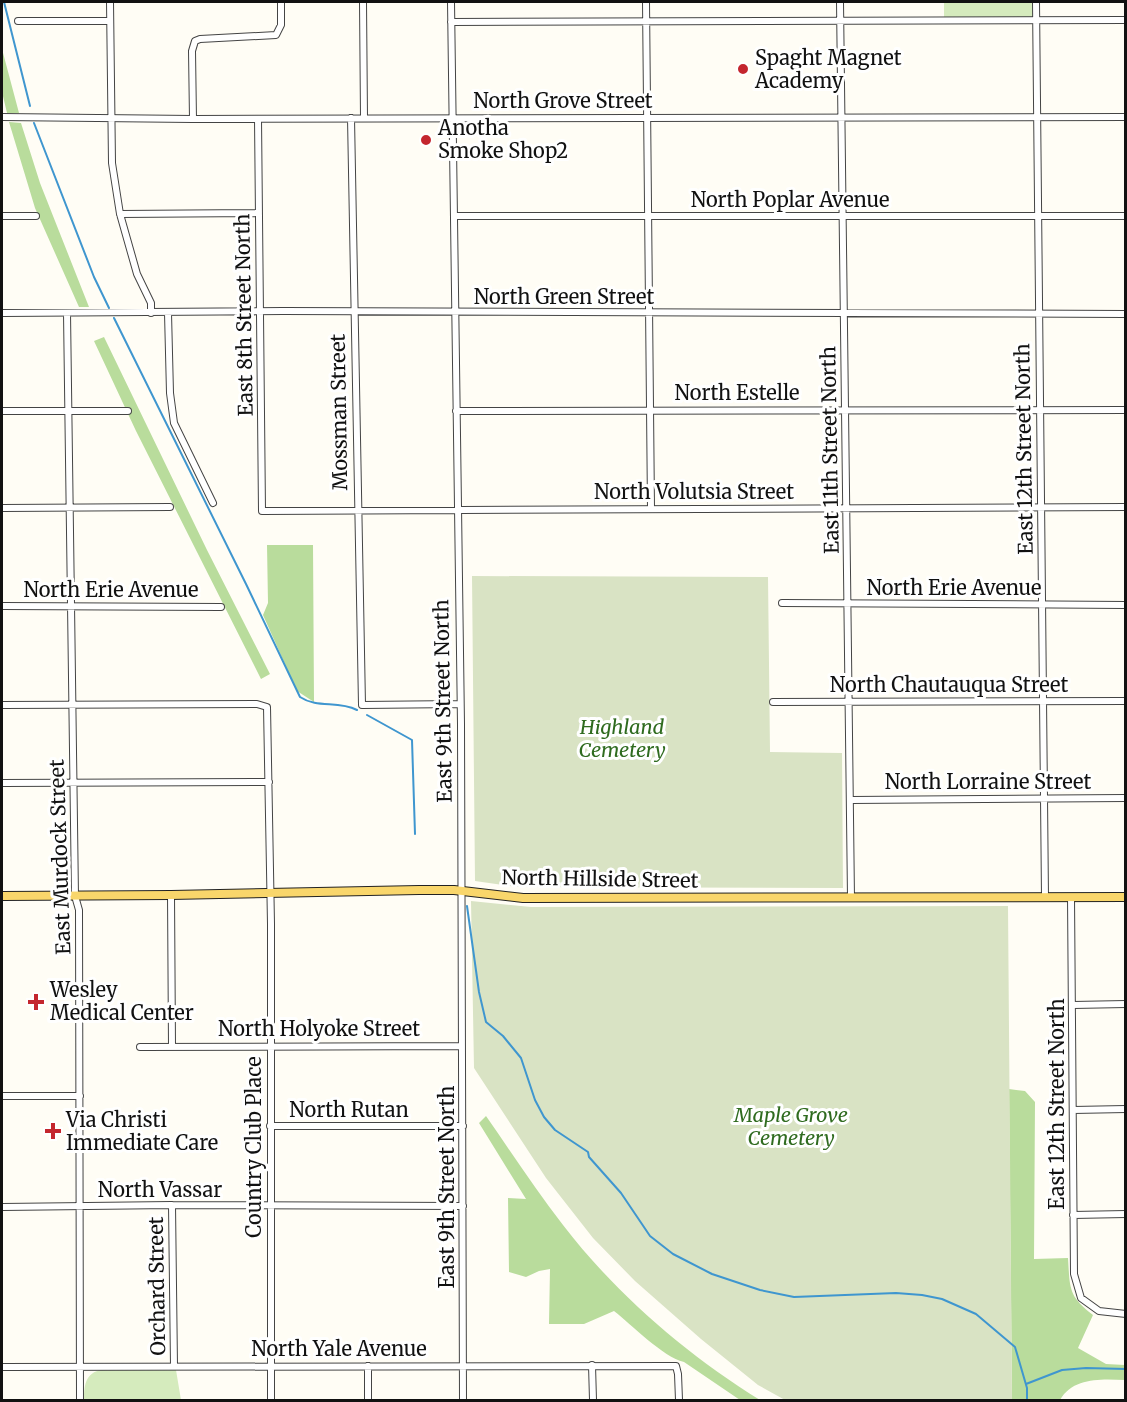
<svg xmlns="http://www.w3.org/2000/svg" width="1127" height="1402" font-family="Merriweather,serif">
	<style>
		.green { fill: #d5ebbd }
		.forest { fill: #b9dc9c }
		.cemetery { fill: #d9e3c4 }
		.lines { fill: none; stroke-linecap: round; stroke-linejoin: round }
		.stream { stroke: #3f96cf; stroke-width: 2 }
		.minor-casing { stroke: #444; stroke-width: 8 }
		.major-casing { stroke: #222; stroke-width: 10 }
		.minor { stroke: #fff; stroke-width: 6 }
		.major { stroke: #f9d66b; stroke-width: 8 }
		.poi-dot { fill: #c4262e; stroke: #fff; stroke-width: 2 }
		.labels { text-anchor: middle; stroke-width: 6; stroke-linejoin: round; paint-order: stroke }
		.poi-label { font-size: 20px; fill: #111; stroke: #fff; text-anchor: start }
		.street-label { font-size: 20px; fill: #111; stroke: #fff }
		.park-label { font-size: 20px; font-style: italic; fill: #2f6b1f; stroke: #fff }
	</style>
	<rect width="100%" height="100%" fill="#fffdf5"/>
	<!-- green -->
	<path class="green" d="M944,2h92v19l-92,-1z
		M106,1369l70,1 5,30h-97c0,-17 2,-29 22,-31z"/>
	<!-- forest -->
	<path class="forest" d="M2,49l17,64h-12l-5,-21z
		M9,122l12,1 19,60 49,124h-10l-44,-99z
		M104,337l103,213 63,124 -9,5 -125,-248 -42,-90z
		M267,545h46l1,157 -17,-11 -34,-76 5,-12z
		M1009,1089l16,2 10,11 -1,157 34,-1c2,30 0,38 25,57l-15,33 28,16 19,1v15c-23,-1 -52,-3 -65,20h-48z
		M486,1116c25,36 50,74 77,109 53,69 123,129 197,175h-20l-56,-38c-21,-5 -52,-37 -70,-51l-30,13h-35l1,-55 -11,2 -13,6 -17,-5 -1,-74 18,1 -47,-76z"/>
	<!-- cemetery -->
	<path class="cemetery" d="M472,576l296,1 2,175 72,1 1,135 -327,-1 -41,-6z
		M471,901l60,6 477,-1 4,494h-227l-27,-15 -57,-46 -66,-58 -42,-43 -47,-60 -72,-110z"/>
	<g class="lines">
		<!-- stream -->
		<path class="stream" d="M4,2l26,104
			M34,123l60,154 15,31
			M114,318l132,266 54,113c18,12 37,3 57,13
			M367,715l45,25 3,94
			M467,906l12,86 7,30 17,14 18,22 14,42 9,17 11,13 33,22 1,5 32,36 29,43 23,18 39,20 48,16 34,7 102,-4 26,2 20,4 34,15 39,33 12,41v12
			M1026,1384l36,-14 24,-2 40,1"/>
		<defs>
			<path id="minor" d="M110,2l2,161 8,51 17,60 14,29v10
				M363,2l1,116
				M451,2l10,722 2,676
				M646,2l5,506
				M840,2l11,896
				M1036,2l9,895
				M18,21h92
				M451,22l675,-2
				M2,117l191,2 933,-2
				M351,118l11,587 98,-1
				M193,119l-1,-68 3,-10 5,-2 76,-4 5,-10v-23
				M258,119l4,392 864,-4
				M120,214l139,-1
				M2,216h34
				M454,216h672
				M2,313l281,-2 843,3
				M67,313l8,583 4,14 1,490
				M168,313l2,80 4,30 39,80
				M2,411h126
				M456,411l670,-1
				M2,508l168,-1
				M782,603l344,2
				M2,606l219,1
				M773,702l353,-1
				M2,705l255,-1 10,3 4,217v476
				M2,783l267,-1
				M851,800l275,-2
				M171,895l1,151
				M1071,897l3,377 7,24 18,13 27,3
				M1073,1005l53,-1
				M140,1047l322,-1
				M2,1096h78
				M1073,1110l53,-1
				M270,1126h193
				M172,1205l2,161
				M2,1207l170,-2 291,1
				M1073,1215l53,-1
				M592,1365l1,35
				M368,1366v34
				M2,1367l674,-1 2,8 1,26"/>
			<path id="major" d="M2,896l169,-1 248,-5h35l69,8 603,-1"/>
		</defs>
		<!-- minor casing -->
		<use href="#minor" class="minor-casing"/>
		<!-- major casing -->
		<use href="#major" class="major-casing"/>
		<!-- minor -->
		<use href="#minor" class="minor"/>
		<!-- major -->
		<use href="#major" class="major"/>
	</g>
	<!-- markers -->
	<g class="poi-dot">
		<circle cx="743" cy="69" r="6"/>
		<circle cx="426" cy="140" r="6"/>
		<path d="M33 993h6v6h6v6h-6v6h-6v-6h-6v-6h6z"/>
		<path d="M50 1122h6v6h6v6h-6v6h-6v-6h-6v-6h6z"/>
	</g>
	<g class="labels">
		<!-- poi labels -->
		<g class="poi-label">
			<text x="755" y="65">Spaght Magnet<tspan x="755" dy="23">Academy</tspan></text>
			<text x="438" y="135">Anotha<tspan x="438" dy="23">Smoke Shop2</tspan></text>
			<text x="50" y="997">Wesley<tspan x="50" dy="23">Medical Center</tspan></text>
			<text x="66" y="1127">Via Christi<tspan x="66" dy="23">Immediate Care</tspan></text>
		</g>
		<!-- street labels -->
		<g class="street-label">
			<text x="563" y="108">North Grove Street</text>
			<text x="790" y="207">North Poplar Avenue</text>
			<text x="564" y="304">North Green Street</text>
			<text transform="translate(244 315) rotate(-91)" y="7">East 8th Street North</text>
			<text x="737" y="400">North Estelle</text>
			<text transform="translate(339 412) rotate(-91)" y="7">Mossman Street</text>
			<text transform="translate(1024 449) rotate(-91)" y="7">East 12th Street North</text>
			<text transform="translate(830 450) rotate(-91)" y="7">East 11th Street North</text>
			<text x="694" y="499">North Volutsia Street</text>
			<text x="954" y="595">North Erie Avenue</text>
			<text x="111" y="597">North Erie Avenue</text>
			<text x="949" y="692">North Chautauqua Street</text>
			<text transform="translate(443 701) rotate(-91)" y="7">East 9th Street North</text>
			<text x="988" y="789">North Lorraine Street</text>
			<text transform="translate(60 857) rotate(-92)" y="7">East Murdock Street</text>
			<text transform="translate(600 879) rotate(1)" y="7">North Hillside Street</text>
			<text x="319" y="1036">North Holyoke Street</text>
			<text transform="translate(1057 1104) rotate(-90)" y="7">East 12th Street North</text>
			<text x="349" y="1117">North Rutan</text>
			<text transform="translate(254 1147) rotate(-90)" y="7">Country Club Place</text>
			<text transform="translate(447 1187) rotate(-90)" y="7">East 9th Street North</text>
			<text x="160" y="1197">North Vassar</text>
			<text transform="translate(157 1286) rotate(-91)" y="7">Orchard Street</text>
			<text x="339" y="1356">North Yale Avenue</text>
		</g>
		<!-- park labels -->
		<g class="park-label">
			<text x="622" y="734">Highland<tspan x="622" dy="23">Cemetery</tspan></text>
			<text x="791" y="1122">Maple Grove<tspan x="791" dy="23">Cemetery</tspan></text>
		</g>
	</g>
	<!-- border -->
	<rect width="1127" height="1402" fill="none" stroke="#111111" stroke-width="6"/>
</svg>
